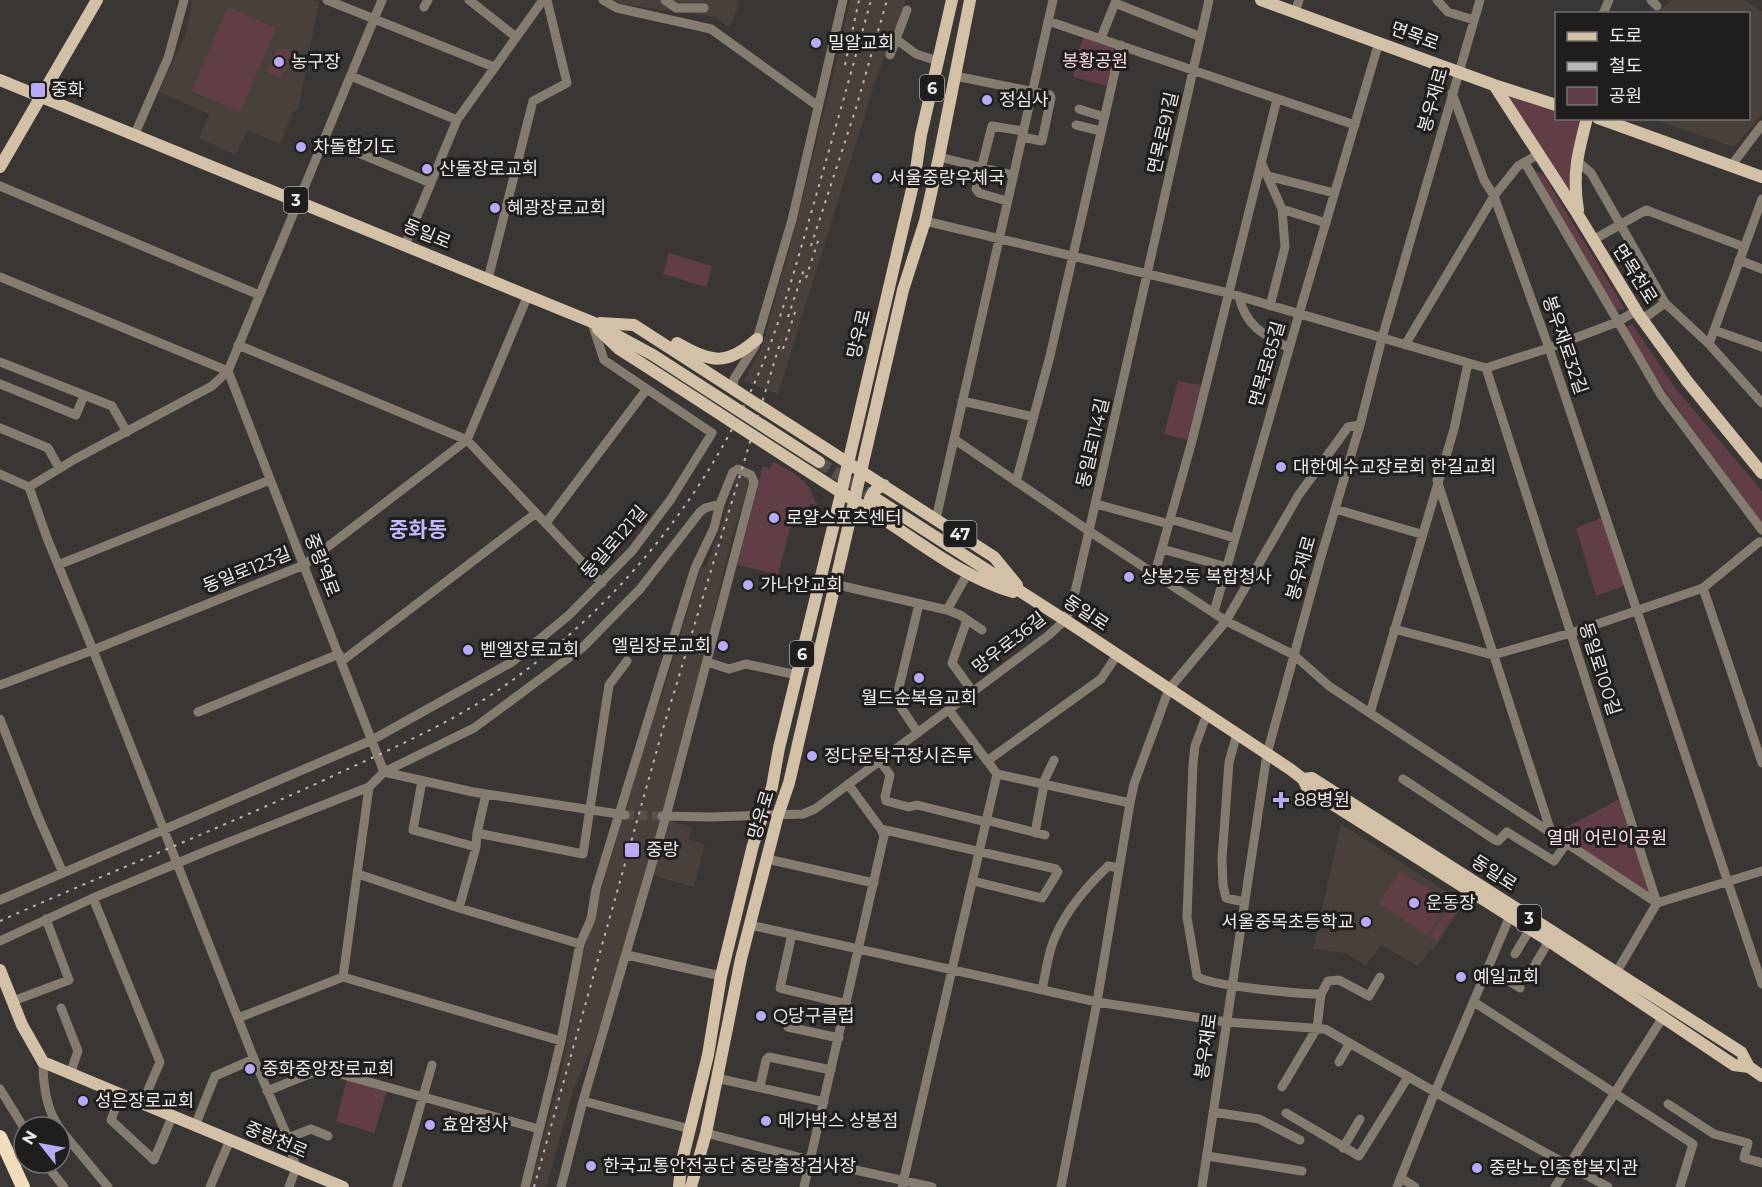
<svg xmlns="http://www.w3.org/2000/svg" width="1762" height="1187" font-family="Montserrat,'Noto Sans KR',sans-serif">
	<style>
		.built { fill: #48403b }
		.green { fill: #613e45 }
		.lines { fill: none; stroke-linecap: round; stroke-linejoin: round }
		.minor-tunnel { stroke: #54514f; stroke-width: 9; stroke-dasharray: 9 4.5; stroke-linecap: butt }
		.major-tunnel { stroke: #54514f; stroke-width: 12; stroke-dasharray: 12 6; stroke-linecap: butt }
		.minor { stroke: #847c6f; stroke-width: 9 }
		.major { stroke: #d2c1a6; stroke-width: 12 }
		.highway { stroke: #f1ddbb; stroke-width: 14 }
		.rail { stroke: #bab8b6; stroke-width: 2; stroke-dasharray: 3 6; stroke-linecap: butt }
		.poi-dot { fill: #b9aaf7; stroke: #1f1e1d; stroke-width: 2 }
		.labels { text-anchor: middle; stroke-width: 6; stroke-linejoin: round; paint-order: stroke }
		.shield { fill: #1f1e1d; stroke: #aeadac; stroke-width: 1.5 }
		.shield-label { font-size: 16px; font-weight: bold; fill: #eceae9 }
		.street-label { font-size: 18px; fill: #eceae9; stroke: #1f1e1d }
		.poi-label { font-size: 18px; fill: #eceae9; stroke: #1f1e1d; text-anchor: start }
		.park-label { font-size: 18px; fill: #f8dce1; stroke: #1f1e1d }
		.quarter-label { font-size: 21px; font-weight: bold; fill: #c4b7fe; stroke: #1f1e1d }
	</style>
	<rect width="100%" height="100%" fill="#393634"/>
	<!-- built -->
	<path class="built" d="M192,0h121l6,2 -21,108 -5,2 -13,32 -32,-14 -12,25 -37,-16 10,-25 -50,-22 27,-59z
		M615,0h123l1,5 -10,23 -13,-11 -96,-13z
		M850,0h56l-30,79 -98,315 -34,-13 18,-34 35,-126 41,-166z
		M1672,0h72l18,11v104l-28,32 -81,-28 95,-1v-104l-91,-1z
		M738,474l12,6 -20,64 -13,-5z
		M716,541l14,4 -45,191 -72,255 -19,52 -20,45 -28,99h-17l30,-105 16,-81 1,-23 73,-252 13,-30 39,-129h5z
		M666,820l26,7 -3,13 16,4 -11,43 -43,-12z
		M1341,824l123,79 -30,46 -4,1 -12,16 -37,-21 -15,20 -21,-12 -32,-4z"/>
	<!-- green -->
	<path class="green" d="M228,7l48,21 -36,84 -48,-21z
		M1084,36l34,10 -11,40 -34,-9 3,-21z
		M278,47l14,5 -11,26 -14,-6z
		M1494,85l62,20v13l31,1 -10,42 2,56z
		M1534,171l9,3 82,135 -12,1z
		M669,253l43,13 -6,21 -43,-13z
		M1632,324l44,65 86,102v32l-95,-129 -42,-66z
		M1178,381l28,5 -14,55 -28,-7z
		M772,462c13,5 28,14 37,25 4,6 3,11 8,16v2l-7,-1 -2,4 -18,20 -12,47 -41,-10 26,-99 7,3z
		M1606,516l23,68 -33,12 -20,-68z
		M1623,797l34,106 -105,-68z
		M1400,871l49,32 -22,32 -48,-32z
		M1450,905l7,5 -20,31 -8,-5z
		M347,1079l40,12 -13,42 -38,-12z"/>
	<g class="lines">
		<!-- minor-tunnel -->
		<path class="minor-tunnel" d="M625,815l37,1"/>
		<!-- major-tunnel -->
		<path class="major-tunnel" d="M819,462l59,38"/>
		<!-- minor -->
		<path class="minor" d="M327,0l167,67
			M469,0l47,37
			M603,0l14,8 94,21 107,77
			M665,0l11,8h28
			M1437,0l11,12 26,8
			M1651,0l6,6
			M424,7l4,-7
			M1295,12l4,-12
			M1603,14l6,-14
			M1048,21l307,104
			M1101,38l14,-35 86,34
			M896,39l20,15 22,7
			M890,55l17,-45
			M351,76l106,44
			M955,76l95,19 1,3 -9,43 -20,-4
			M1452,93l32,87 10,16 55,152 213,636
			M1079,109l25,8
			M1076,125l25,6
			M134,136l34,-78 16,-58
			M325,139l106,44
			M939,157l74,18
			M1577,161l14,12 74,130 44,41 53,59
			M1261,162l21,47 3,38 -15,59
			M1525,163l136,232 101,135
			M1731,166l31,-41
			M1268,176l66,17
			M0,186l259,109
			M1007,201l-28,-8 -3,-4 16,-63 31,5
			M1282,209l44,14
			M925,221l303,72 258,75 63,-20 68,-26 19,-11
			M1593,240l53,-30 98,37
			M405,245l52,-125 86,-120
			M1739,260l23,9
			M0,277l228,94 156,401 89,20 152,23
			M488,279l45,-178 34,-18 -20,-83
			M1239,296c6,30 25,39 50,52
			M1643,319l22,-16
			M1714,330l48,17
			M1709,344l53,-145
			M238,345l229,95 135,143
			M1405,345l89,-149 24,-30 21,-12
			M0,362l112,44 15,26
			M1486,368l171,535 -41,70
			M0,384l76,31 8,-19
			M733,388l1,-9 21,-33 37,-126 51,-220
			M962,401l72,16
			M0,428l48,20 11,20
			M954,439l135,92 137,90 68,34 35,31 328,217 105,-32
			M0,474l29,13 18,51 46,112 161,409 34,79 8,30 -7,19
			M1437,480l115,355
			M1016,482l34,-126 71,-311
			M29,487l46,-28 137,-73 16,-15 154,-371
			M1096,504l73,20
			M1335,509l86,25
			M936,519l117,-519
			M1170,519l65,19
			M546,523l100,-133
			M1162,549l65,18
			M58,565l212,-85
			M1155,573l37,-132 85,-342
			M834,584l113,26 21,-37
			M1703,588l59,175
			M947,610l13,5 22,15
			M1214,612l85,-298 80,-272
			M967,620l-15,43 21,29
			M1394,629l99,26 78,-22 132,-45 56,-46h3
			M342,661l194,-148
			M707,662l22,7 17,-5 51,11
			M0,685l93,-35 211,-85 163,-125 61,-145
			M949,710l48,64 133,29
			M198,712l141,-58
			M1370,713l84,-284 14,-66
			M1207,714l-12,32 -2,18 -6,153 10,59c11,10 105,18 124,18l7,-13 11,-1 30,16 11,-19
			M0,719l37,95 26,59
			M918,733l-22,-33 23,-96
			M1237,734l-8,28 -7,97 1,26 3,13 18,4
			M880,761l10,14 -5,22 1,4 23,6 8,-2 69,17
			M987,761l114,-82 16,-24
			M1403,779l92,61 3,1 9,-9 47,29 12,-17
			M422,781l-9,49 63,17
			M662,816l48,1 93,-3 12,-5 234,-174 16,-15 7,-15 17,-74 120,-531
			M986,820l59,15
			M881,829l175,40 2,3 -16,26 -69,-17
			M477,833l106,21 26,-169 18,-24
			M1035,833l10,-54 9,-19
			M767,859l107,24
			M358,874l101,34 121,36
			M93,898l67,164 -18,42
			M0,900l372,-160 140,-78 57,-47 63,-64 39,-52 41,-66 -108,-73 -11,-34
			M459,908l17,-61 1,-14 9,-39
			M750,925l347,77 129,20 99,7 110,63 173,95
			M792,934l-12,54 67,16
			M0,941l93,-43 116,-48 160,-63 15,-15 90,-44 108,-80 58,-59 60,-77 5,-4 15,-4
			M1515,954l15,-25
			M627,955l94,21
			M1489,968l31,20
			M1530,973l19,-32
			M343,977l26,-190
			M1042,990c3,-14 5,-28 9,-42 10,-32 33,-59 57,-82l11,2
			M13,1001l56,-21 -23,-61
			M1474,1002l219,142 -13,43
			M61,1008l17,43 -8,23
			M238,1018l105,-41 218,64
			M788,1027l51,11
			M43,1062c0,22 3,47 16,65
			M1339,1062l11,-19
			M716,1078l108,24
			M760,1087l6,-27 3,-3 62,13
			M1282,1087l35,-59 4,-34
			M0,1089l24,39
			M267,1091l55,-22 217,60
			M120,1096l-9,24 43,40 18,-43
			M583,1101l107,28
			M1668,1104l46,30 34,9 -4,15 18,5
			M1213,1112l46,7 41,21
			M1286,1113l73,43 49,-79
			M195,1126l20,-50 39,-17
			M60,1129l48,58
			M706,1133l104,27 122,27
			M288,1138l23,-9 17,7
			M1343,1148l17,-29
			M1207,1156l95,15
			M45,1163l19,24
			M1401,1178l14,9
			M210,1187l20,-47
			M397,1187l35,-122
			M525,1187l36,-146 19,-97 11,-25 5,-30 99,-321 19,-40 6,-24 13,-32 5,-3 13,6 3,7 -88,334 -83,285 -22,86
			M804,1187l80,-351 -3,-7 -33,-45
			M902,1187l95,-413
			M1061,1187l36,-185 33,-199 4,-19 35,-95 57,-68 72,-125 50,-69 12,-2
			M1202,1187l65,-433 53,-194 40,-135 22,-87 98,-338
			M1397,1187l38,-95 75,-176
			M1555,1187l108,-170"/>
		<!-- major -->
		<path class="major" d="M1261,0l233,85 62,20
			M0,80l592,242 61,33 166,107
			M1494,85l81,125 64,105 48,66 75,92
			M1598,118l164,59
			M0,167l97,-167
			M1578,210c-6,-35 0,-58 9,-92
			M600,323l34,2 360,232 23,28
			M598,329l21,20c88,56 175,114 264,170 41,26 83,60 130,73
			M677,343c34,20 50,23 80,-4
			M878,500l187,120 225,149 13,10 4,8 3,3 239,151 185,124 15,2
			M871,511c-5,-11 2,-22 13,-26
			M1303,779l9,-1 429,274 8,15 13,9
			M0,970l22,55 21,37 300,125
			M679,1187l2,-22 27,-110 13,-79 32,-131 19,-58 7,-39 57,-233 79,-339 6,-41 31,-135
			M691,1187l15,-54 35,-174 37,-144 11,-32 114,-493 22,-69 14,-64 31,-157"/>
		<!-- highway -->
		<path class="highway" d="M0,1137l23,50"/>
		<!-- rail -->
		<path class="rail" d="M845,65l14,-65
			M811,246l45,-138 31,-108
			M806,278l13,-40
			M788,317l16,-48
			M783,349l13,-40
			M0,921c112,-50 226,-95 337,-147 56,-26 112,-50 163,-85 110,-76 200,-183 254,-305 25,-55 41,-116 58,-174 20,-70 40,-140 59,-210
			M534,1187l128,-455 119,-392"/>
	</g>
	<!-- markers -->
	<g class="poi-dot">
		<circle cx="816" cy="43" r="6"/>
		<circle cx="279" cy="62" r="6"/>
		<rect x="30" y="82" width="16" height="16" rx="3"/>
		<circle cx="987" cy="100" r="6"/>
		<circle cx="301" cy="147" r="6"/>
		<circle cx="427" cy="169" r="6"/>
		<circle cx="877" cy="178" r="6"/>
		<circle cx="495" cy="208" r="6"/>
		<circle cx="1281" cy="467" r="6"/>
		<circle cx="774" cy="518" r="6"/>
		<circle cx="1129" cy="577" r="6"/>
		<circle cx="748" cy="585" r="6"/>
		<circle cx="723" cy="646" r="6"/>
		<circle cx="468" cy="650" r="6"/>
		<circle cx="919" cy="678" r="6"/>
		<circle cx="812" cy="756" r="6"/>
		<path d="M1278 791h6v6h6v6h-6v6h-6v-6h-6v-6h6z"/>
		<rect x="624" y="842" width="16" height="16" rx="3"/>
		<circle cx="1414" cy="903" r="6"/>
		<circle cx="1366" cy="922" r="6"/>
		<circle cx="1461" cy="977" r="6"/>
		<circle cx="761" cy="1016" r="6"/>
		<circle cx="250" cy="1069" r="6"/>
		<circle cx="83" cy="1101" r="6"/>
		<circle cx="766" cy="1121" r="6"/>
		<circle cx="430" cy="1125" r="6"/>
		<circle cx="591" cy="1166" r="6"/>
		<circle cx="1477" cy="1168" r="6"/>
	</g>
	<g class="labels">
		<!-- shield labels -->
		<g class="shield">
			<rect x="920" y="75" width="24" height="26" rx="4.5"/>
			<rect x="284" y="187" width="24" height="26" rx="4.5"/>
			<rect x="943.5" y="521" width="33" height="26" rx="4.5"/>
			<rect x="790" y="641" width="24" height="26" rx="4.5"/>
			<rect x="1517" y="905" width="24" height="26" rx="4.5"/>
		</g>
		<g class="shield-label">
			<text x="932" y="94">6</text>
			<text x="296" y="206">3</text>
			<text x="960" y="540">47</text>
			<text x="802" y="660">6</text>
			<text x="1529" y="924">3</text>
		</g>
		<!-- street labels -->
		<g class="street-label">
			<text transform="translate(1415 36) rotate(20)" y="6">면목로</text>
			<text transform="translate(1433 100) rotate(-74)" y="6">봉우재로</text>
			<text transform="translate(1163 133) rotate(-77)" y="6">면목로91길</text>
			<text transform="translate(427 234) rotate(22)" y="6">동일로</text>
			<text transform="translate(1635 274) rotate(58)" y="6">면목천로</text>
			<text transform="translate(859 334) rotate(-77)" y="6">망우로</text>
			<text transform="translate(1565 345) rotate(71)" y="6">봉우재로32길</text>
			<text transform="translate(1267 364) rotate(-74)" y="6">면목로85길</text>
			<text transform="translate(1093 443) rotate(-77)" y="6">동일로114길</text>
			<text transform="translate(614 542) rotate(-49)" y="6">동일로121길</text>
			<text transform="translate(322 565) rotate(69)" y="6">중랑역로</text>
			<text transform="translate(1301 568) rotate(-74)" y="6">봉우재로</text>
			<text transform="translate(247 570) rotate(-22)" y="6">동일로123길</text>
			<text transform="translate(1086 613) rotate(33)" y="6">동일로</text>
			<text transform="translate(1009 643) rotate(-38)" y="6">망우로36길</text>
			<text transform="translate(1600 669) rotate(72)" y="6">동일로100길</text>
			<text transform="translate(761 815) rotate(-73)" y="6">망우로</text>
			<text transform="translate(1494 873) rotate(33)" y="6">동일로</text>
			<text transform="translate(1206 1046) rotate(-82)" y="6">봉우재로</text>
			<text transform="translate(276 1140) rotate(23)" y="6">중랑천로</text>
		</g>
		<!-- poi labels -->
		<g class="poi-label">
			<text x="828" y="49">밀알교회</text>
			<text x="291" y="68">농구장</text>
			<text x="51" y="96">중화</text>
			<text x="999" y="106">정심사</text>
			<text x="313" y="153">차돌합기도</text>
			<text x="439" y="175">산돌장로교회</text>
			<text x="889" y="184">서울중랑우체국</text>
			<text x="507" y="214">혜광장로교회</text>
			<text x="1293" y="473">대한예수교장로회 한길교회</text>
			<text x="786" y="524">로얄스포츠센터</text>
			<text x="1141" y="583">상봉2동 복합청사</text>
			<text x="760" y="591">가나안교회</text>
			<text x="711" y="652" text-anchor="end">엘림장로교회</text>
			<text x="480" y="656">벧엘장로교회</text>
			<text x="919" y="704" text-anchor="middle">월드순복음교회</text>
			<text x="824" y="762">정다운탁구장시즌투</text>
			<text x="1294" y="806">88병원</text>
			<text x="646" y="856">중랑</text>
			<text x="1426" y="909">운동장</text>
			<text x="1354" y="928" text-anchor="end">서울중목초등학교</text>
			<text x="1473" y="983">예일교회</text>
			<text x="773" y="1022">Q당구클럽</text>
			<text x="262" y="1075">중화중앙장로교회</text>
			<text x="95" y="1107">성은장로교회</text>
			<text x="778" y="1127">메가박스 상봉점</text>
			<text x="442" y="1131">효암정사</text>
			<text x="603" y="1172">한국교통안전공단 중랑출장검사장</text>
			<text x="1489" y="1174">중랑노인종합복지관</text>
		</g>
		<!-- park labels -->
		<g class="park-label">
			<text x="1095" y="67">봉황공원</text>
			<text x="1607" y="844">열매 어린이공원</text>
		</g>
		<!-- quarter labels -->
		<g class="quarter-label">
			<text x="418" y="537">중화동</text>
		</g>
	</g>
	<!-- legend -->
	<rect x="1555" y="12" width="195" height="108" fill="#1f1e1d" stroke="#71706f" stroke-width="1.5"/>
	<rect x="1567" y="32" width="30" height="9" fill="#d2c1a6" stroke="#71706f" stroke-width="1.5"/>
	<text x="1609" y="42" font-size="18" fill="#eceae9">도로</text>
	<rect x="1567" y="62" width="30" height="9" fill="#bab8b6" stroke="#71706f" stroke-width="1.5"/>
	<text x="1609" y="72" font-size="18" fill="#eceae9">철도</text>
	<rect x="1567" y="87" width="30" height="18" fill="#613e45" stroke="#71706f" stroke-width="1.5"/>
	<text x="1609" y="102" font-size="18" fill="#eceae9">공원</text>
	<!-- north arrow -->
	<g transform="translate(42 1145) rotate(301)"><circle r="28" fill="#1f1e1d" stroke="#71706f" stroke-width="1.5"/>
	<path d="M0-4.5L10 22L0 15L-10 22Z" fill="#b9aaf7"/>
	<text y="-9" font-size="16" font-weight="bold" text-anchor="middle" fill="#eceae9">N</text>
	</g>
</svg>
